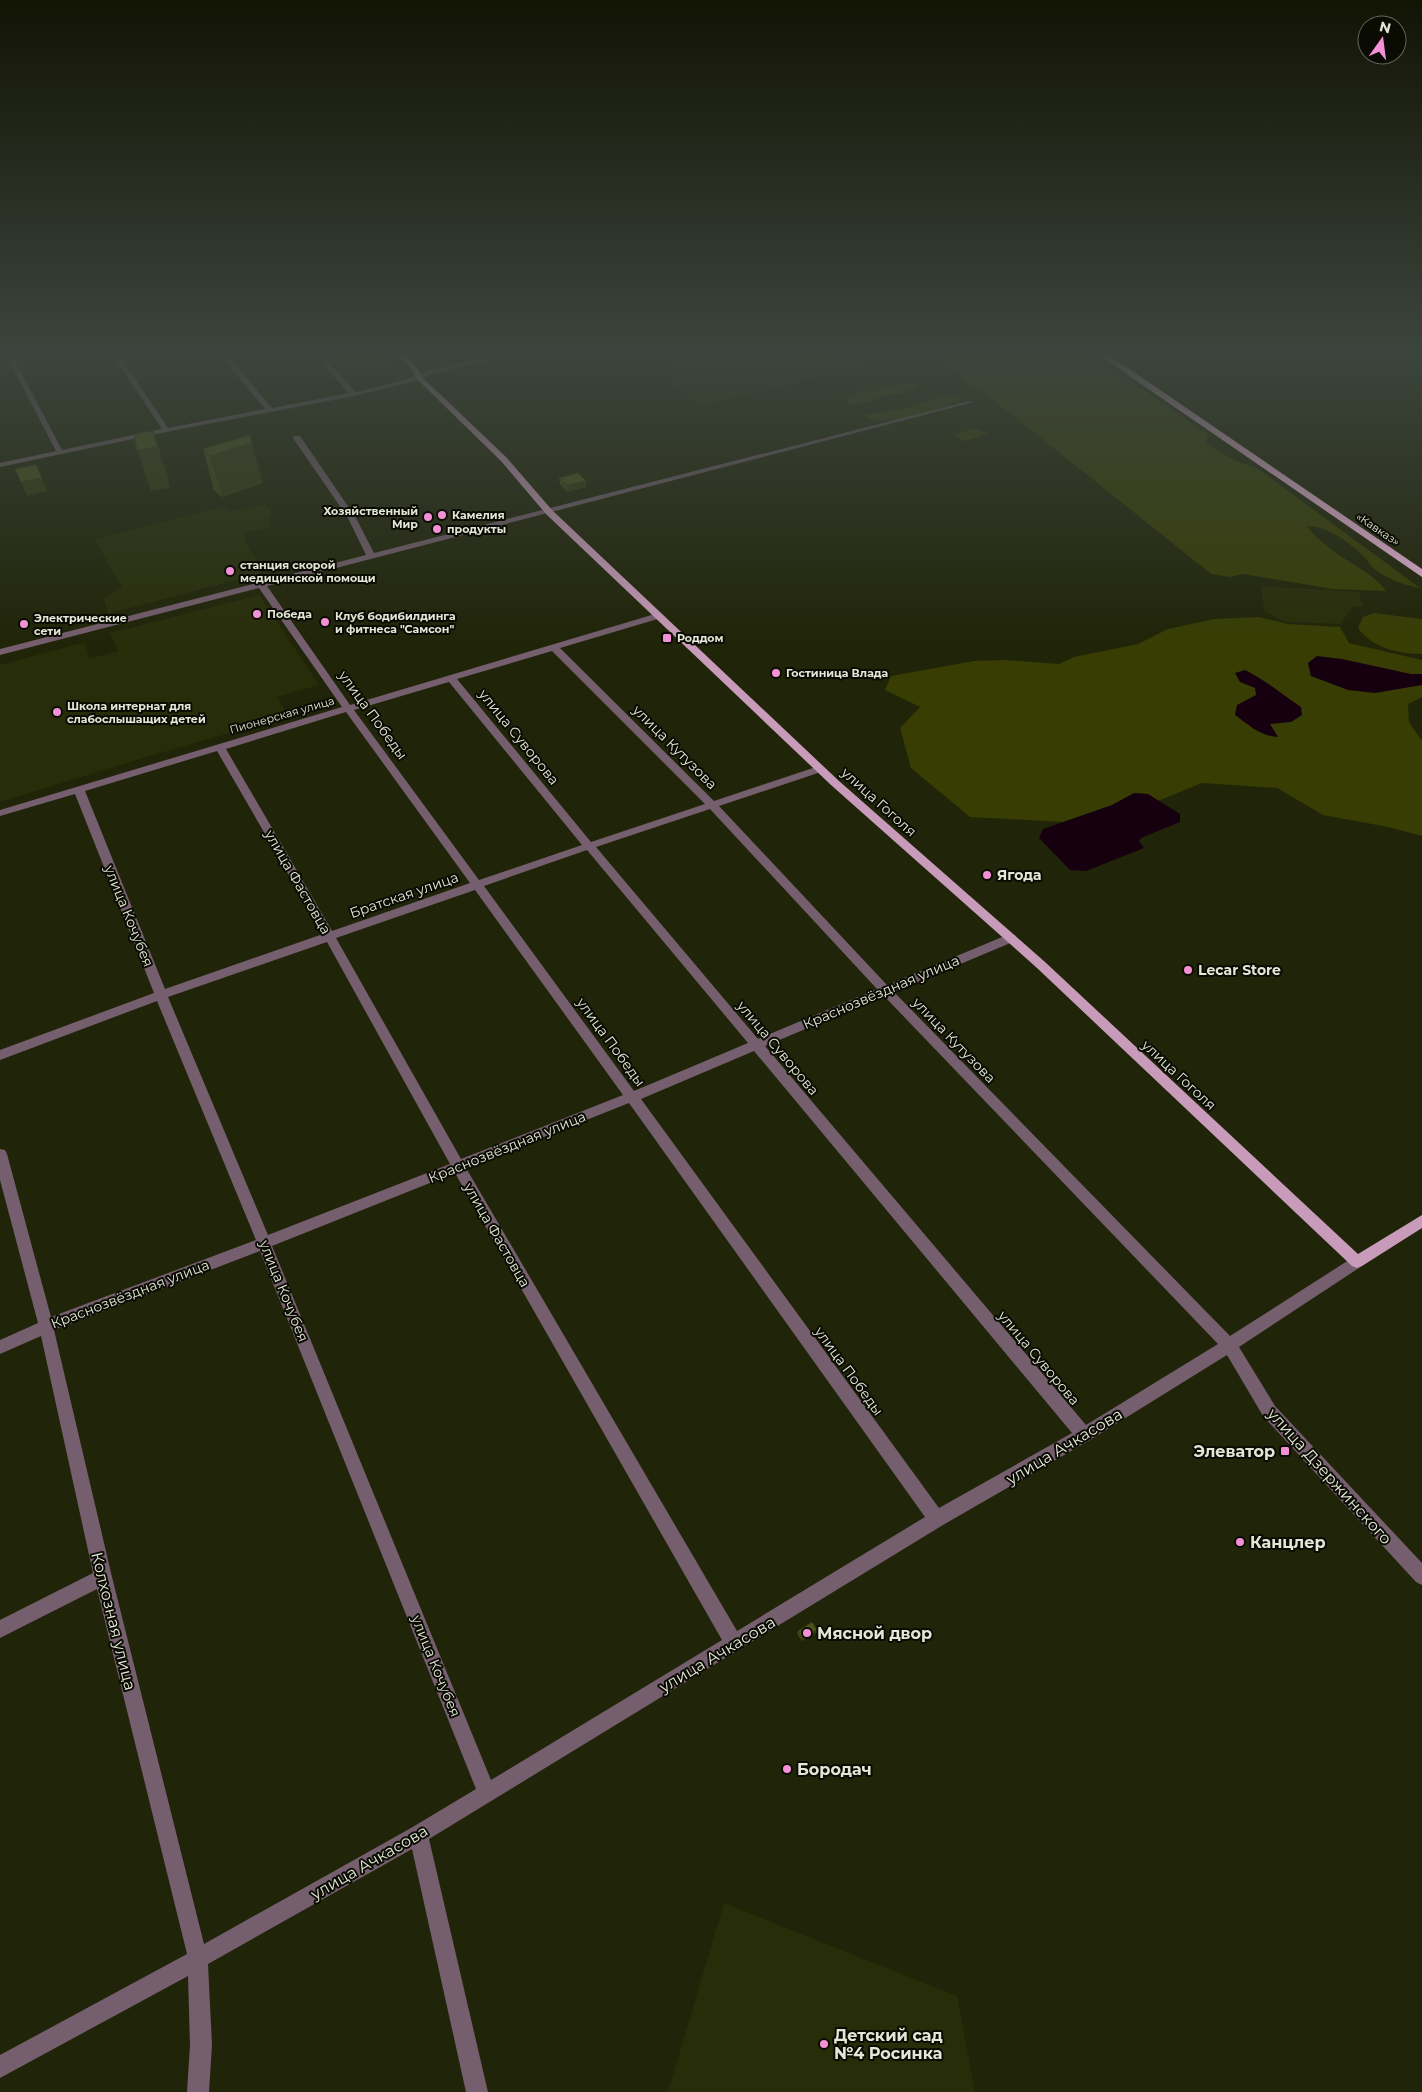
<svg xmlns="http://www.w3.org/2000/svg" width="1422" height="2092" font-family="Montserrat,sans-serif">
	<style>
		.built { fill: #282d09 }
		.green { fill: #373d03 }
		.water { fill: #160010 }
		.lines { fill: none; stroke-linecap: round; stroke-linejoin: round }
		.minor { fill: #755e6d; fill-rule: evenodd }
		.major { fill: #c99bba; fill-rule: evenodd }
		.highway { fill: #ebb3d9; fill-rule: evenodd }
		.wall { fill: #404714 }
		.shaded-wall { fill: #343910 }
		.building { fill: #4a5217; stroke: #343910 }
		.poi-dot { fill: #f391d6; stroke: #0a0c03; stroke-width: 2 }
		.labels { text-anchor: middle; stroke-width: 4; stroke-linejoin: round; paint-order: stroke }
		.far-poi-label { font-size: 11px; font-weight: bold; fill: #e4e7d7; stroke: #0a0c03; text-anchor: start }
		.far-street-label { font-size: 11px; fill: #e4e7d7; stroke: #0a0c03 }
		.street-label { font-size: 14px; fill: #e4e7d7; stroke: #0a0c03 }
		.poi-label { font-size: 14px; font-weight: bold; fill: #e4e7d7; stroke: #0a0c03; text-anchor: start }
		.near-street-label { font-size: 16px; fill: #e4e7d7; stroke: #0a0c03 }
		.near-poi-label { font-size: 16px; font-weight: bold; fill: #e4e7d7; stroke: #0a0c03; text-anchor: start }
	</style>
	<rect width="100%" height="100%" fill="#202408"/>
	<!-- built -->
	<path class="built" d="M725,351h188l2,2 -49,10 -4,5 -160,37 -53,-36z
		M265,504l7,9 -3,3 2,11 -29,6 20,38 -4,3 -150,40 -4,-15 18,-12 -28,-48 131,-33 4,6z
		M1261,586l98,6 4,14h-9l-14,18 -55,-2 -21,-11z
		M259,595l60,90 -42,12 11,19 -152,44 -136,42v-137l85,-23 4,17 29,-8 -8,-18z
		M724,1903l233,93 18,96h-307z"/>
	<!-- green -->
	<path class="green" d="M322,351h68l8,9 -56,11z
		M793,351h46l-10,16c-12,7 -31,7 -42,-2v-5z
		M927,351h158l124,84 -3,7c16,14 31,20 51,26l163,120c-16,-3 -33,-9 -47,-20 -3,-2 -4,-6 -7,-9 -13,-15 -40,-34 -60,-33 9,10 21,21 33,29 17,12 35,19 47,36l-53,-2 -90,-15 -13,3 -19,-3 -221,-177 -28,-17 -1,-6 -18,-11 -5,-7z
		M909,383l7,1 3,3 -19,7 -15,1 -15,6 -20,4 -3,-1 2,-2 -4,-4c11,-8 25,-7 37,-7l-1,-4z
		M946,395l16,2 -1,3c-23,8 -77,31 -98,15l40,-6z
		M976,428l12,6 -24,7 -11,-6z
		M1374,613l48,6v35c-23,0 -50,-6 -64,-26l5,-11z
		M1258,617l30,7 52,3 9,16 73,17v37l-14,7 1,18 13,19v95l-34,-9 -65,-12 -46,-27 -75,-5 -100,41 -132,-7 -59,-49 -11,-40 20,-21 -35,-17 6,-14 83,-15 30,-1 55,4 15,-7 64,-13 30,-15 46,-10z"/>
	<!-- water -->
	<path class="water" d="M1317,656l25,3 69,15h11v11l-47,8 -27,-3 -37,-14 -3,-13z
		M1245,670c20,10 37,24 56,37l1,8 -11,7 -21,2 8,13c-18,-1 -29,-12 -43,-22l2,-10 19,-10 -1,-7 -15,-6 -5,-9z
		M1134,793l14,1 32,20v8l-39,16 -2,3 5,7 -58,23 -16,-1 -31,-32 4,-9 69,-24z"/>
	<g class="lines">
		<!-- minor -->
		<path class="minor" d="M4,351h6l52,99 100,-21 -52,-78h7l51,77 97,-19 -48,-58h7l48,57 77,-15 -38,-42h7l38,41 48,-12 30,-11 79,-18h14l-91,22 -28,10 -54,13 -188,36 -166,35v-4l56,-12z
			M969,401l5,1 -707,184 83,119 305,-91h6v4l-101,30 154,153 102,-34h8v4l-105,35 168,179 120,-50h8l2,3 -2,3 -121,51 336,344 122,-78 5,-2 5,2 2,4 -2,4 -123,81 36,59 147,157v22l-6,-3 -153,-166 -36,-61 -137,85 -147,85 -514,314 59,253h-22l-54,-243 -204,115 4,81 -3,47h-22l3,-47 -2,-69 -188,102v-23l187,-101 -90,-365 -97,49v-18l93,-47 -52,-237 -41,18v-14l38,-17 -38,-143v-31l5,1 2,4 44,163 205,-77 -99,-239 -157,59v-10l154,-57 -79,-199 -75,22v-6l342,-103 -83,-119 -259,67v-6l366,-94 -18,-37 -55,-80 1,-2h6l56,82 18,35zM552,651l153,153 -114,38 -134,-163zM449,682l133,163 -103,35 -125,-170zM346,712l124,171 -138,48 -106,-182zM217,751l106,183 -158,55 -80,-198zM710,809l167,180 -119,50 -162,-192zM587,850l161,193 -114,48 -150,-205zM475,890l148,205 -162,64 -125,-221zM327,942l123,222 -182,71 -100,-238zM884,996l334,348 -132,81 -321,-379zM754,1051l318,382 -133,75 -298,-409zM629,1103l296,414 -188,114 -271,-463zM455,1173l267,467 -231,140 -219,-534zM260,1251l216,538 -65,39 -207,116 -92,-367 -58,-247z"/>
		<!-- major -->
		<path class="major" d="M393,351h7l17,17 5,9 84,80 46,53 287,271 206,181 313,292 64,-39v13l-60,38 -5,2 -5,-2 -315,-298 -206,-183 -285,-271 -45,-53 -84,-82 -5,-9z"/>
		<!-- highway -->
		<path class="highway" d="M1093,351h10l319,218v8z"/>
	</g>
	<!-- wall -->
	<path class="wall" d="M203,449l60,34 -41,14 -8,-7z
		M559,478l27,3v6l-19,5 -7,-8z
		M817,1630v2l-15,9 -5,-7 1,-3z"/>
	<!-- shaded-wall -->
	<path class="shaded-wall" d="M153,431l13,40 4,17 -19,3 -14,-41z
		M252,443l11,40 -41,14 -12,-41z
		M42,478l5,13 -20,5 -6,-14z
		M586,481v6l-19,5v-7z
		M817,1630v2l-15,9v-2z"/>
	<!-- building -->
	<path class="building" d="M153,431l4,16 -20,3 -3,-16z
		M250,435l2,8 -42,13 -7,-7z
		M36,465l6,13 -21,4 -6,-13z
		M578,473l8,8 -19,4 -8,-7z
		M812,1622l5,8 -15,9 -4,-8z"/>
	<!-- sky -->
	<linearGradient id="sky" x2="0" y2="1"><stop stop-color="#121404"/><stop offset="0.55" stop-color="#3c453d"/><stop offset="1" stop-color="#3c453d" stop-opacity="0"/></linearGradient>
	<rect width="1422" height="644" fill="url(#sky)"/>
	<!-- markers -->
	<g class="poi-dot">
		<circle cx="442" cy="515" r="5"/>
		<circle cx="428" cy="517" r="5"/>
		<circle cx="437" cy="529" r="5"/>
		<circle cx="230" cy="571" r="5"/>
		<circle cx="257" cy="614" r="5"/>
		<circle cx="325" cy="622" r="5"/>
		<circle cx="24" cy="624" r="5"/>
		<rect x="662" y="633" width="10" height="10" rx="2.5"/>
		<circle cx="776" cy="673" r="5"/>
		<circle cx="57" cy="712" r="5"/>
		<circle cx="987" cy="875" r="5"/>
		<circle cx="1188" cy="970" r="5"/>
		<rect x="1280" y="1446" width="10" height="10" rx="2.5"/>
		<circle cx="1240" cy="1542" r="5"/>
		<circle cx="807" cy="1633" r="5"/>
		<circle cx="787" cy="1769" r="5"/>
		<circle cx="824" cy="2044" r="5"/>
	</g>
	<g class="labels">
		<!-- far-poi labels -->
		<g class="far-poi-label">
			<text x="418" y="515" text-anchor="end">Хозяйственный<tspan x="418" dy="13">Мир</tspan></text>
			<text x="452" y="519">Камелия</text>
			<text x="447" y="533">продукты</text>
			<text x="240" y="569">станция скорой<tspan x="240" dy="13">медицинской помощи</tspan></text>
			<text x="267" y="618">Победа</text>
			<text x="335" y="620">Клуб бодибилдинга<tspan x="335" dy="13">и фитнеса "Самсон"</tspan></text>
			<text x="34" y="622">Электрические<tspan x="34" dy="13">сети</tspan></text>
			<text x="677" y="642">Роддом</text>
			<text x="786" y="677">Гостиница Влада</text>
			<text x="67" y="710">Школа интернат для<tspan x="67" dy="13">слабослышащих детей</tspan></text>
		</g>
		<!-- far-street labels -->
		<g class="far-street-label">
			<text transform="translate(1378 529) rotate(34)" y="4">«Кавказ»</text>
			<text transform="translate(282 715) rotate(-16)" y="4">Пионерская улица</text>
		</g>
		<!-- street labels -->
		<g class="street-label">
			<text transform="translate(373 715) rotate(54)" y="5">улица Победы</text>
			<text transform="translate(519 737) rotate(51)" y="5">улица Суворова</text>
			<text transform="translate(675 747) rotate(45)" y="5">улица Кутузова</text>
			<text transform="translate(879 802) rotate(42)" y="5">улица Гоголя</text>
			<text transform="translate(298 882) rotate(60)" y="5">улица Фастовца</text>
			<text transform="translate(404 895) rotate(-19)" y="5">Братская улица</text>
			<text transform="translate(129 916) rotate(68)" y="5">улица Кочубея</text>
			<text transform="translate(881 992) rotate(-23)" y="5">Краснозвёздная улица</text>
			<text transform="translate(954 1040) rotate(46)" y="5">улица Кутузова</text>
			<text transform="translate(611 1042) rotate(54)" y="5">улица Победы</text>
			<text transform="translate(778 1048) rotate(50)" y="5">улица Суворова</text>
			<text transform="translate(1179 1075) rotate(43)" y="5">улица Гоголя</text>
			<text transform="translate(507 1147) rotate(-22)" y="5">Краснозвёздная улица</text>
			<text transform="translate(497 1235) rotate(60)" y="5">улица Фастовца</text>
			<text transform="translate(284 1291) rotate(68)" y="5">улица Кочубея</text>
			<text transform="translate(130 1294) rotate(-21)" y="5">Краснозвёздная улица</text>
			<text transform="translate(1039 1358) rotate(50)" y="5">улица Суворова</text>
			<text transform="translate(849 1371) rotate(54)" y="5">улица Победы</text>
			<text transform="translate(436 1666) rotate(68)" y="5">улица Кочубея</text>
		</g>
		<!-- poi labels -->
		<g class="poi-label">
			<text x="997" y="880">Ягода</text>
			<text x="1198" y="975">Lecar Store</text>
		</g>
		<!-- near-street labels -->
		<g class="near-street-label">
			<text transform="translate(1064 1446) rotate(-31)" y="6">улица Ачкасова</text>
			<text transform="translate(1330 1476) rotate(48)" y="6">улица Дзержинского</text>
			<text transform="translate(114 1621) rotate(76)" y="6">Колхозная улица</text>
			<text transform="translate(717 1654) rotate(-31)" y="6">улица Ачкасова</text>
			<text transform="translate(369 1862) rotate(-30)" y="6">улица Ачкасова</text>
		</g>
		<!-- near-poi labels -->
		<g class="near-poi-label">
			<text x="1275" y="1457" text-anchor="end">Элеватор</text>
			<text x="1250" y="1548">Канцлер</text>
			<text x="817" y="1639">Мясной двор</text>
			<text x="797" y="1775">Бородач</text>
			<text x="834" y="2041">Детский сад<tspan x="834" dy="18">№4 Росинка</tspan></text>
		</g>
	</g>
	<!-- north arrow -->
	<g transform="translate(1382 40) rotate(14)"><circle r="24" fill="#0a0c03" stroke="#616458"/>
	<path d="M0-4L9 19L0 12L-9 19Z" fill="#f391d6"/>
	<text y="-8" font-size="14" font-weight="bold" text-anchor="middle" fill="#e4e7d7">N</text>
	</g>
</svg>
